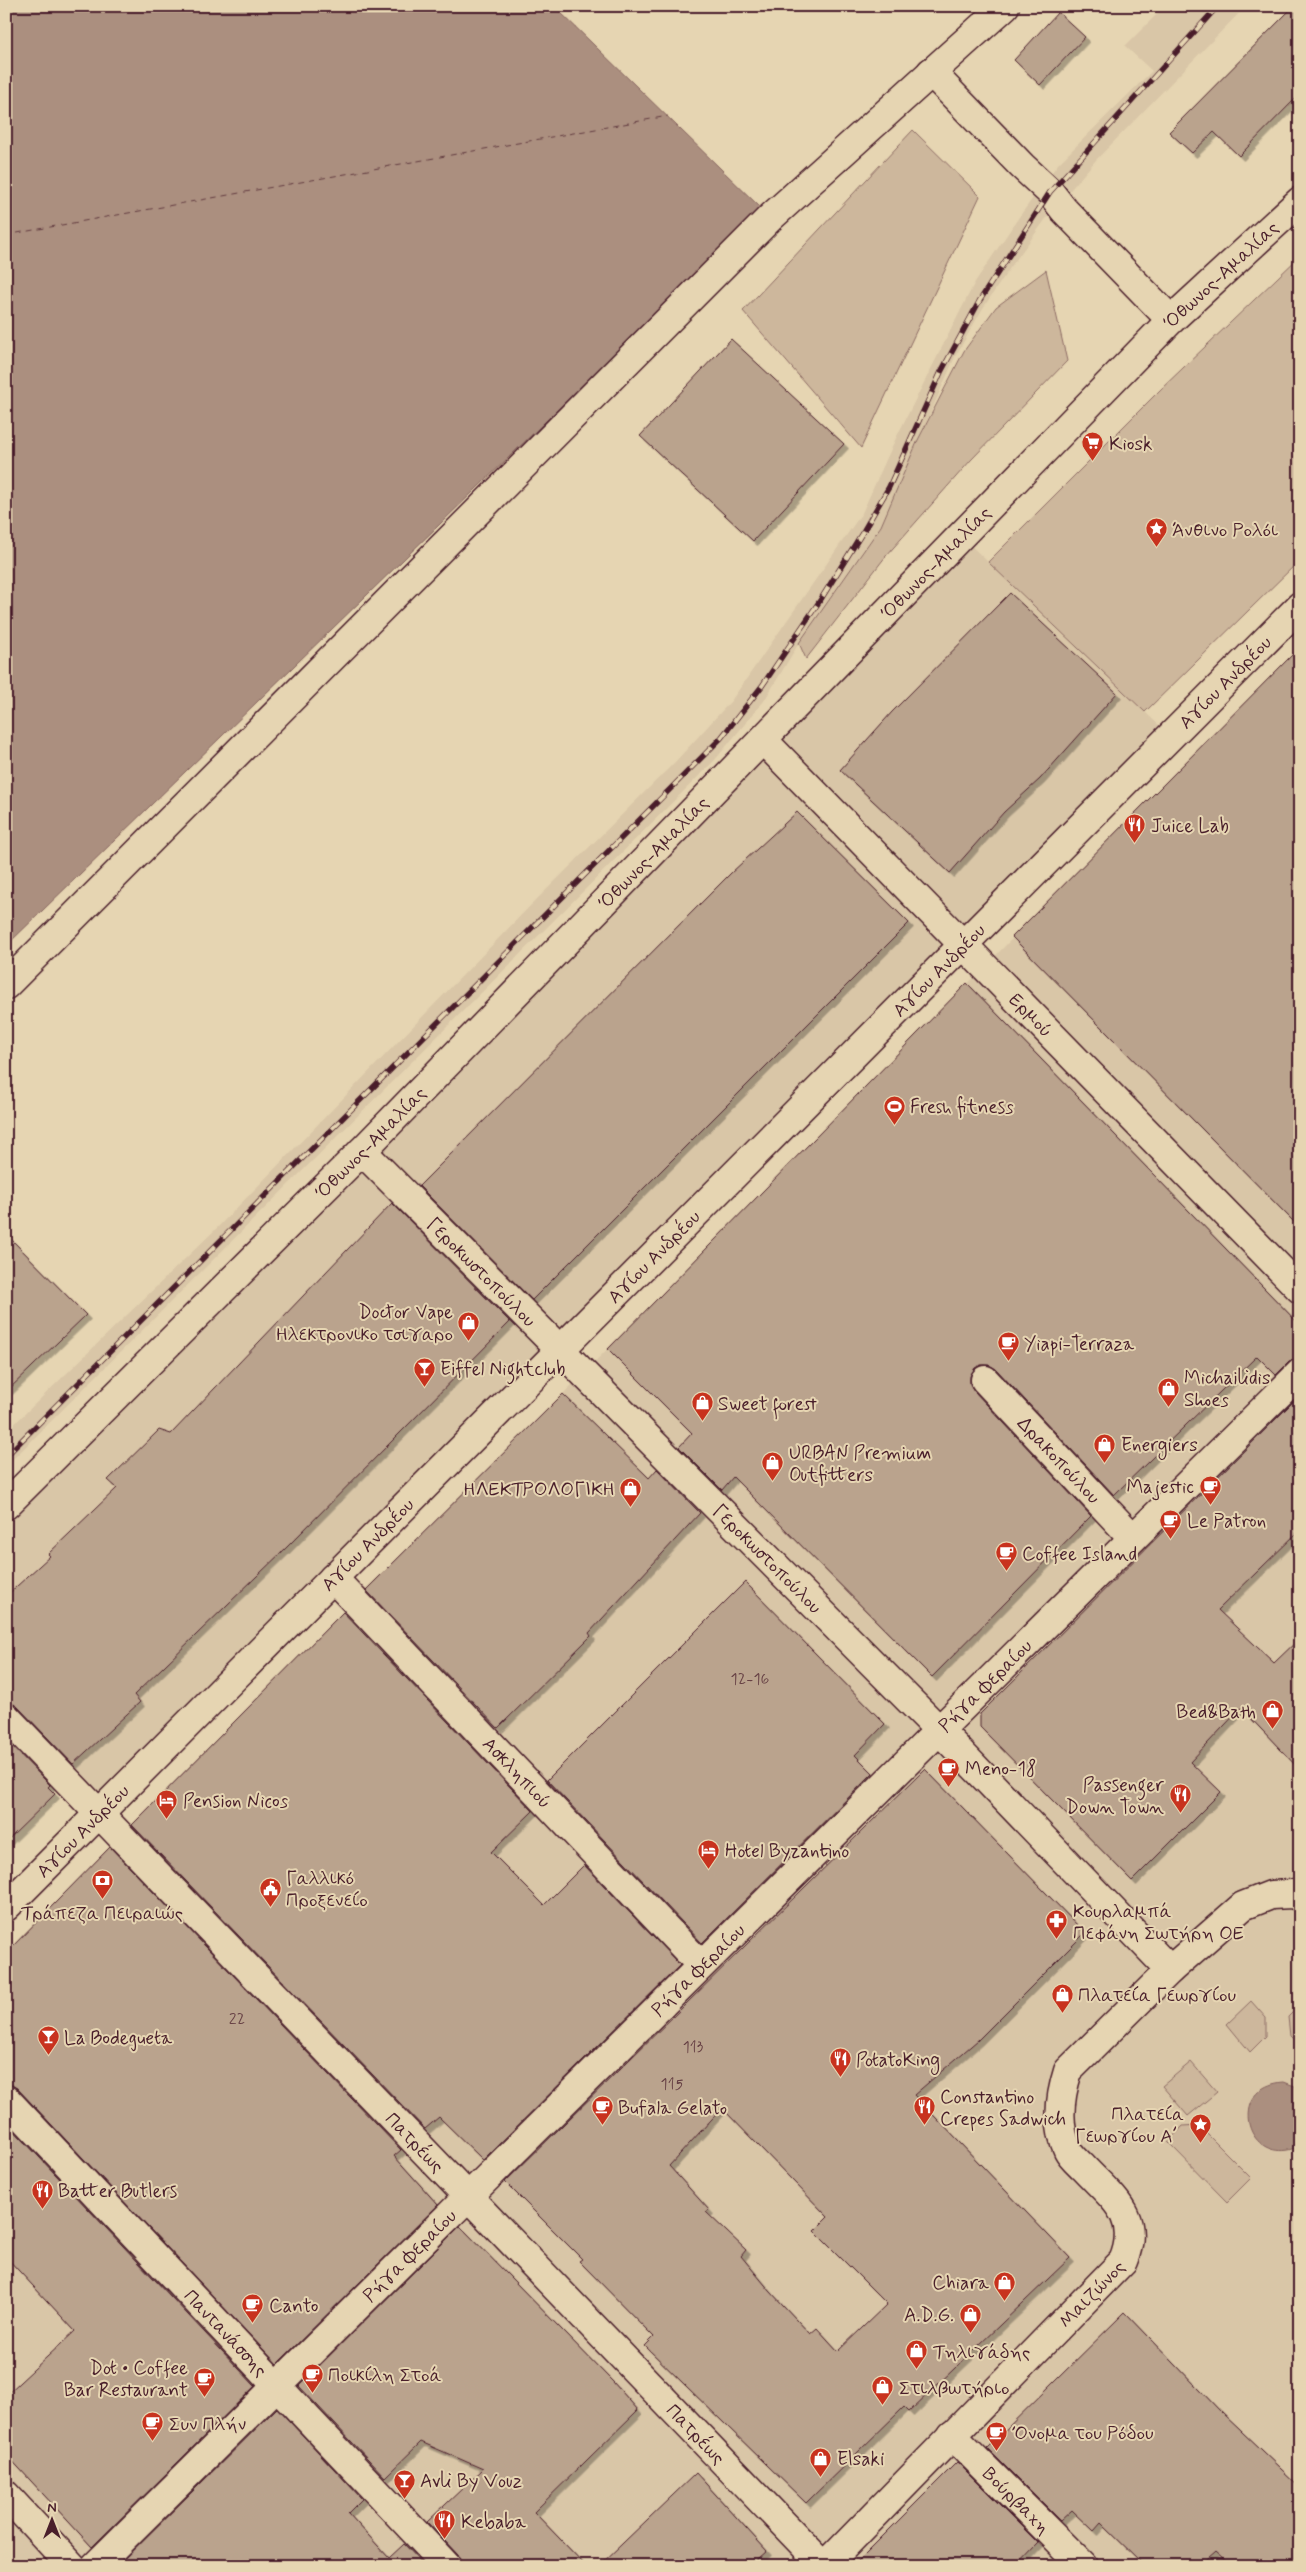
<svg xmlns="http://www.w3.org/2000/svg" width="1306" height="2572" font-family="Mynerve,sans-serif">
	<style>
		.built { fill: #d9c6a7 }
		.green { fill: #cdb79c; stroke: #8c6b64 }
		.water { fill: #ab8f7f; stroke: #84625d }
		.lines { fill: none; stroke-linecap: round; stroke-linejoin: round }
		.ferry { stroke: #623b40; stroke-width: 1; stroke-dasharray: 6 5; stroke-linecap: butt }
		.building { fill: #baa38d; stroke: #4a1f2b; fill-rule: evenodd; filter: url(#shadow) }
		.street-casing { stroke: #4a1f2b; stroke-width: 31 }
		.secondary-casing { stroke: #4a1f2b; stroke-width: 31 }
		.primary-casing { stroke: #4a1f2b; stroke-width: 31 }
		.street { stroke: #e6d5b2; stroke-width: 28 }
		.secondary { stroke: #e6d5b2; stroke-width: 28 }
		.primary { stroke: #e6d5b2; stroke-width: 28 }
		.rail-casing { stroke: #4a1f2b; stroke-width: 5.5 }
		.rail { stroke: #e6d5b2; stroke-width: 4; stroke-dasharray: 11; stroke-linecap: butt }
		.labels { text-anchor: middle; stroke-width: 4; stroke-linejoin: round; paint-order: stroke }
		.number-label { font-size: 16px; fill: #664044 }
		.street-label { font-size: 19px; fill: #4a1f2b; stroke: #e6d5b2 }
		.poi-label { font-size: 19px; fill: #4a1f2b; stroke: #e6d5b2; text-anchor: start }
	</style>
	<defs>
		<filter id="shadow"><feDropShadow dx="4.5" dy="4.5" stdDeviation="0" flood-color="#0004"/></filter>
	</defs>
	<rect width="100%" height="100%" fill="#e6d5b2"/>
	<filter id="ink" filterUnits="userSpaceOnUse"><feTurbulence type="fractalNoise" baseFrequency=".02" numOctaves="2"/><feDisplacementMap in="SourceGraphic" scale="10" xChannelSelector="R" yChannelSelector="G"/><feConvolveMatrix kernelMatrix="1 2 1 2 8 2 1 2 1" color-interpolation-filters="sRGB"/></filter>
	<g filter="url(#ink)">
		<!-- built -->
		<path class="built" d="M1165,6h81l-150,154 -48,56 -38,52 -27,40 -28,49 -74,169 -82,117 -35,58 -50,60 -708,705v-34l212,-205 313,-322 144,-143 56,-61 131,-188 34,-75 79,-156 44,-65 39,-53 94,-93 -27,-25z
			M965,540l201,192 -1067,1081 -93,-96v-212z
			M1300,647v1919h-1294v-613l363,-368 46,-42 148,-149z"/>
		<!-- green -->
		<path class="green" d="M913,130l67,66 -119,252 -118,-137z
			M1300,256v304l-155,152 -157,-150 172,-172z
			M1046,270l21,91 -96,99 -85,96 -80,103 -7,-16 82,-117 37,-86 46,-89 32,-44z
			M1251,2001l15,17v18l-16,16 -23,-28z
			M1300,2005v41l-10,-10 -2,-19z
			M1191,2062l26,30 -29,24 -26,-30z
			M1198,2125l53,53 -24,24 -59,-60 15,-16z"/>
		<!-- water -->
		<path class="water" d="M6,6h548l209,204 -757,736z
			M1284,2082l16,6v58c-54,25 -76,-60 -16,-64z"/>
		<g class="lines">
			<!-- ferry -->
			<path class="ferry" d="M6,235l662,-119"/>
		</g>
		<!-- building -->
		<path class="building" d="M1294,6h6v88l-61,62 -25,-24 -22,21 -23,-21z
			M1058,12l27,25 -45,48 -26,-25z
			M731,339l113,105 -91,97 -113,-105z
			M1010,593l107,100 -77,86 -36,33 -54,61 -110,-103 52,-58z
			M1300,647v581l-288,-291z
			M797,812l112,111 -377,377 -113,-114 312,-313z
			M967,983l333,342v33l-11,4 -13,13 -19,-19 -143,139 -118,-126 -7,-4h-8l-6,3 -5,8v8l4,7 117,125 -159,161 -199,-200 -11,13 -43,-43 13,-14 -84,-84z
			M392,1203l118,119 -223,225 -153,148 6,7 -67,62 -56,-58 -11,-4v-106l44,-40 -2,-2 69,-66 -9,-8 51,-50 12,4z
			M6,1234l80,81 -80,77z
			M563,1394l86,84 8,-9 43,44 -111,120 2,3 -93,92 -132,-138z
			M1300,1395v135l-82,80 56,53 26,-25v132l-59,-62 -51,54 31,30 -89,89 -152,-154v-13z
			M745,1582l140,142 -30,31 18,18 -171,170 -155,-163z
			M343,1612l190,199 -42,41 53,53 40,-40 96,100 -197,195 -44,-43 -14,12 -293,-304z
			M6,1740l44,45 -2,2 7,7 -49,48z
			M925,1769l160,164 -107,107 -64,55 156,163 -161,154 -5,-5 -98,96 -161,-157 9,-9 -75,-76 3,-2 -77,-77zM722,2108l106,109 -14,14 73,73 -49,47 -21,-23 -7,6 -40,-43 -29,-35 5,-6 -40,-38 3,-2 -40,-44z
			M110,1847l291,303 -7,6 44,49 -161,159 -260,-276 -11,-4v-131z
			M6,2122l249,264 -163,161 -86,-93v-59l69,-64 -69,-74z
			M460,2226l153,156 25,28 -104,102 52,54h-124l-4,-11 -31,-33 56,-53 -62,-27 -36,35 -86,-91z
			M1125,2312l97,101 78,74v79h-69l-16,-14 -16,14h-54l-44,-43 -7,8 -22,-21 -12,11 -73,-73z
			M277,2408l85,91 -14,14 41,45 15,-14 21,22h-308z
			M957,2462l81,81 -22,23h-163z
			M696,2473l71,78 -17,15h-151z"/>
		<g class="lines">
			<defs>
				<g id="street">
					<path d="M931,72l91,94 28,26 14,18 107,110"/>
					<path d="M6,985l764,-767 235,-212"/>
					<path id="s1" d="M362,1151l577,579 231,240"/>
					<path id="s2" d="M985,1380l148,158"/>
					<path id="s3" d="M333,1578l368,387"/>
					<path id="s4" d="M6,2099l441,467"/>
					<path id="s5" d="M952,2435l131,131"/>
					<path id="s6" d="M95,2566l1205,-1193"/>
					<path id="s7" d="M825,2566l298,-305c19,-45 -11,-63 -40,-94 -5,-5 -12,-11 -15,-17 -12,-25 -8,-54 0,-79l102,-101 73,-64 28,-11 21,-1 8,3"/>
				</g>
				<g id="secondary">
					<path id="s8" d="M763,740l537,549"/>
					<path id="s9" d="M6,1717l818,849"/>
					<path id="s10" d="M6,1907l1294,-1301"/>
					<path d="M6,2495l66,71"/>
				</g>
				<g id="primary">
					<path id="s11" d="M6,1505l356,-354 809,-831 129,-119"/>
				</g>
			</defs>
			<!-- street casing -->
			<use href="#street" class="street-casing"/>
			<!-- secondary casing -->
			<use href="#secondary" class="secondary-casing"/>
			<!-- primary casing -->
			<use href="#primary" class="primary-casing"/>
			<!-- street -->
			<use href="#street" class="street"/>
			<!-- secondary -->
			<use href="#secondary" class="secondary"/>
			<!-- primary -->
			<use href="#primary" class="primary"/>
			<defs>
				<path id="rail" d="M6,1456l715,-718 41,-52 59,-87 43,-69 25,-43 52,-115 39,-72 70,-108 168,-186"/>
			</defs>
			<!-- rail casing -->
			<use href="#rail" class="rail-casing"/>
			<!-- rail -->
			<use href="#rail" class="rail"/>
		</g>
	</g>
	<!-- icons -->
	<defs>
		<symbol id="supermarket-pin" viewBox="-11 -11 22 30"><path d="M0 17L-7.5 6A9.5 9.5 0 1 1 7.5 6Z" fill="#c8321e" stroke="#e6d5b2"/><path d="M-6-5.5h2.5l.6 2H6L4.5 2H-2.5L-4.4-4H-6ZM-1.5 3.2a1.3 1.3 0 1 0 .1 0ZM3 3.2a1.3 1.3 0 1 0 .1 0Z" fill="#fff"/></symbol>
		<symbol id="sight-pin" viewBox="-11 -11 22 30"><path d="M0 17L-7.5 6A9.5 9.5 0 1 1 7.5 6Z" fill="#c8321e" stroke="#e6d5b2"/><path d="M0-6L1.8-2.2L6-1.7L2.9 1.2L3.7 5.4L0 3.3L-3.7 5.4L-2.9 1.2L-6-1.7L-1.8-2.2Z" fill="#fff"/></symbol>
		<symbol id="restaurant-pin" viewBox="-11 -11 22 30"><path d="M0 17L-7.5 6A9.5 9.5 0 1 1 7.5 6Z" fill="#c8321e" stroke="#e6d5b2"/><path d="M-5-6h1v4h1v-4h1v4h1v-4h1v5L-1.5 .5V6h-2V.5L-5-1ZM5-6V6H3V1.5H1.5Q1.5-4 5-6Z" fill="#fff"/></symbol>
		<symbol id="stadium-pin" viewBox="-11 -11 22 30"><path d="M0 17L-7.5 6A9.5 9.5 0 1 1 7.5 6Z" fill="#c8321e" stroke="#e6d5b2"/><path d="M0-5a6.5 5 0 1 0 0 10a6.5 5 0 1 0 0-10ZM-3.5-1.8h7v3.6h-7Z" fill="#fff"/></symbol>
		<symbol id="shop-pin" viewBox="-11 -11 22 30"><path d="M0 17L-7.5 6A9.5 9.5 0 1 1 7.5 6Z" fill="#c8321e" stroke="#e6d5b2"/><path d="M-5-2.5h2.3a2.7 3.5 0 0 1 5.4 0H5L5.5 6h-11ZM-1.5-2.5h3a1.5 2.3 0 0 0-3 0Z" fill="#fff"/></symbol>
		<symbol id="cafe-pin" viewBox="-11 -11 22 30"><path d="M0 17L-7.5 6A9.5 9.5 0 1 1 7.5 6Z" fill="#c8321e" stroke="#e6d5b2"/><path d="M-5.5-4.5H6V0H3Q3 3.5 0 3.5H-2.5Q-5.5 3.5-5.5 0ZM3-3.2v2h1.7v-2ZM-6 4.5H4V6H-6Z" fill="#fff"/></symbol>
		<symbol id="bar-pin" viewBox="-11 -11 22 30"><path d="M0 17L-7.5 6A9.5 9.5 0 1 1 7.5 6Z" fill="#c8321e" stroke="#e6d5b2"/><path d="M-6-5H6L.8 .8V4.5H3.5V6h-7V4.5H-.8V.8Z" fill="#fff"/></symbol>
		<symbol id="hotel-pin" viewBox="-11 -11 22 30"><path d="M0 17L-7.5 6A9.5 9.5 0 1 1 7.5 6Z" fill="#c8321e" stroke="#e6d5b2"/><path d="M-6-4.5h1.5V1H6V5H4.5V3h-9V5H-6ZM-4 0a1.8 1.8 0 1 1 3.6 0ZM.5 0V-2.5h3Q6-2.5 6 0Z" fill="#fff"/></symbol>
		<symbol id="bank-pin" viewBox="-11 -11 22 30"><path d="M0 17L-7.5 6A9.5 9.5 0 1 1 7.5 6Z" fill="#c8321e" stroke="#e6d5b2"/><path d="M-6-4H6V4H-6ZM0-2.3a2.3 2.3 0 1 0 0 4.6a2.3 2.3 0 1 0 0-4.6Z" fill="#fff"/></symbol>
		<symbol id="civic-pin" viewBox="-11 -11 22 30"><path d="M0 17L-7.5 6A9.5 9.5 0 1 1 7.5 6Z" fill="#c8321e" stroke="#e6d5b2"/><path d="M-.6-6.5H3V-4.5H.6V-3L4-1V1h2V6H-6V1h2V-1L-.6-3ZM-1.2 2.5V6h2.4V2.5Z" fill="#fff"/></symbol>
		<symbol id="pharmacy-pin" viewBox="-11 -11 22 30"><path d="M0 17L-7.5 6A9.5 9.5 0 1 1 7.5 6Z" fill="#c8321e" stroke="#e6d5b2"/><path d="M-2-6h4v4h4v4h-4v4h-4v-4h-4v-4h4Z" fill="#fff"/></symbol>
	</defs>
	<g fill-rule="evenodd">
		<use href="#supermarket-pin" x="1080" y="430" width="25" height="34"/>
		<use href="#sight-pin" x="1144" y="516" width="25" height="34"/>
		<use href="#restaurant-pin" x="1122" y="812" width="25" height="34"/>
		<use href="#stadium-pin" x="882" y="1094" width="25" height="34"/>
		<use href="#shop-pin" x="456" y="1310" width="25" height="34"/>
		<use href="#cafe-pin" x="996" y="1330" width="25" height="34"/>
		<use href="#bar-pin" x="412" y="1356" width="25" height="34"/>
		<use href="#shop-pin" x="1156" y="1376" width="25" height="34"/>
		<use href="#shop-pin" x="690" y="1390" width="25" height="34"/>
		<use href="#shop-pin" x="1092" y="1432" width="25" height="34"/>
		<use href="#shop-pin" x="760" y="1450" width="25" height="34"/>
		<use href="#cafe-pin" x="1198" y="1474" width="25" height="34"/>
		<use href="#shop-pin" x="618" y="1476" width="25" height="34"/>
		<use href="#cafe-pin" x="1158" y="1508" width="25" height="34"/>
		<use href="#cafe-pin" x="994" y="1540" width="25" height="34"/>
		<use href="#shop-pin" x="1260" y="1698" width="25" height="34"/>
		<use href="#cafe-pin" x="936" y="1756" width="25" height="34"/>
		<use href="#restaurant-pin" x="1168" y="1782" width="25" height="34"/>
		<use href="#hotel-pin" x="154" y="1788" width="25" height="34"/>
		<use href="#hotel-pin" x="696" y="1838" width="25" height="34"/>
		<use href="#bank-pin" x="90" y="1868" width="25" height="34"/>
		<use href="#civic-pin" x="258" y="1876" width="25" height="34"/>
		<use href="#pharmacy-pin" x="1044" y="1908" width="25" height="34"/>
		<use href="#shop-pin" x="1050" y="1982" width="25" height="34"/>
		<use href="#bar-pin" x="36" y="2024" width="25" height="34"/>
		<use href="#restaurant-pin" x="828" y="2046" width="25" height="34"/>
		<use href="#cafe-pin" x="590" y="2094" width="25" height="34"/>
		<use href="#restaurant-pin" x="912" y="2094" width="25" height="34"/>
		<use href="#sight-pin" x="1188" y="2112" width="25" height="34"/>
		<use href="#restaurant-pin" x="30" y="2178" width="25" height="34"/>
		<use href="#shop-pin" x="992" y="2270" width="25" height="34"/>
		<use href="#cafe-pin" x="240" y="2292" width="25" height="34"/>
		<use href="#shop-pin" x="958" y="2302" width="25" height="34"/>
		<use href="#shop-pin" x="904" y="2338" width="25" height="34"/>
		<use href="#cafe-pin" x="300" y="2362" width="25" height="34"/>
		<use href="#cafe-pin" x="192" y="2366" width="25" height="34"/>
		<use href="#shop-pin" x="870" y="2374" width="25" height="34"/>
		<use href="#cafe-pin" x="140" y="2410" width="25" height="34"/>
		<use href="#cafe-pin" x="984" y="2420" width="25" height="34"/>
		<use href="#shop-pin" x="808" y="2446" width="25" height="34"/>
		<use href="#bar-pin" x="392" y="2468" width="25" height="34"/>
		<use href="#restaurant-pin" x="432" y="2508" width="25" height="34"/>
	</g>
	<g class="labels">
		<!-- number labels -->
		<g class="number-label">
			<text x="750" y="1684">12-16</text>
			<text x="237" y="2024">22</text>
			<text x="693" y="2052">113</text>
			<text x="672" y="2089">115</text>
		</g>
		<!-- street labels -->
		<g class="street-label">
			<text dy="7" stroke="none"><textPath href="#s11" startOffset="1729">Όθωνος-Αμαλίας</textPath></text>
			<text dy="7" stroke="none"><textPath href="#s11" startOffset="1324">Όθωνος-Αμαλίας</textPath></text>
			<text dy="7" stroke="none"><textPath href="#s10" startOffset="1728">Αγίου Ανδρέου</textPath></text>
			<text dy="7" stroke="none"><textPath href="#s11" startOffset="919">Όθωνος-Αμαλίας</textPath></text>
			<text dy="7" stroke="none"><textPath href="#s10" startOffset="1322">Αγίου Ανδρέου</textPath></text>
			<text dy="7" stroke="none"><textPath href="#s8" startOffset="384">Ερμού</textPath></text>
			<text dy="7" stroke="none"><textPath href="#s11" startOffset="514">Όθωνος-Αμαλίας</textPath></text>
			<text dy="7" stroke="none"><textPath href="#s10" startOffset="918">Αγίου Ανδρέου</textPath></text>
			<text dy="7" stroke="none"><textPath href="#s1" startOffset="170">Γεροκωστοπούλου</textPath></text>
			<text dy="7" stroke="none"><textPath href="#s2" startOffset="109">Δρακοπούλου</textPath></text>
			<text dy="7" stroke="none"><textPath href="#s10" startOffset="512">Αγίου Ανδρέου</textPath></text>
			<text dy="7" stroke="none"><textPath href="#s1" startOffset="575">Γεροκωστοπούλου</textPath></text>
			<text dy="7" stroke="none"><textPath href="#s6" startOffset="1252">Ρήγα Φεραίου</textPath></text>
			<text dy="7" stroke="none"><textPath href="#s3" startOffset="268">Ασκληπιού</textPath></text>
			<text dy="7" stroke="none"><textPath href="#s10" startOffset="108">Αγίου Ανδρέου</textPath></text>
			<text dy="7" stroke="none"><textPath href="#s6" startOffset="848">Ρήγα Φεραίου</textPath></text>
			<text dy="7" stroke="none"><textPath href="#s9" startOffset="590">Πατρέως</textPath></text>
			<text dy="7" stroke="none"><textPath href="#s6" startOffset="442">Ρήγα Φεραίου</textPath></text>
			<text dy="7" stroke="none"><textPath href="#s7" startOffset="381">Μαιζώνος</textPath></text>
			<text dy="7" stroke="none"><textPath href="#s4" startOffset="321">Παντανάσσης</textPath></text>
			<text dy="7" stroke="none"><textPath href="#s9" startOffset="995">Πατρέως</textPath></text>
			<text dy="7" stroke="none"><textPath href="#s5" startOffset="92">Βούρβαχη</textPath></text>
		</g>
		<!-- poi labels -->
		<g class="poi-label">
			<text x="1109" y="450">Kiosk</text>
			<text x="1172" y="536">Άνθινο Ρολόι</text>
			<text x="1151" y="832">Juice Lab</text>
			<text x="910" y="1113">Fresh fitness</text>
			<text x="453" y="1318" text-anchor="end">Doctor Vape<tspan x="453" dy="22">Ηλεκτρονικο τσιγαρο</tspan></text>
			<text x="1024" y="1350">Yiapi-Terraza</text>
			<text x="440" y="1375">Eiffel Nightclub</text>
			<text x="1184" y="1384">Michailidis<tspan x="1184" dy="22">Shoes</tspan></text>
			<text x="718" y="1410">Sweet forest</text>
			<text x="1121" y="1451">Energiers</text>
			<text x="789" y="1459">URBAN Premium<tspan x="789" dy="22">Outfitters</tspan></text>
			<text x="1194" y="1493" text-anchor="end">Majestic</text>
			<text x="615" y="1495" text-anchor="end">ΗΛΕΚΤΡΟΛΟΓΙΚΗ</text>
			<text x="1187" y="1527">Le Patron</text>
			<text x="1022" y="1560">Coffee Island</text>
			<text x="1256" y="1718" text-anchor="end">Bed&amp;Bath</text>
			<text x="965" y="1775">Meno-18</text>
			<text x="1164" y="1791" text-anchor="end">Passenger<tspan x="1164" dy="22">Down Town</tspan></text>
			<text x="183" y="1807">Pension Nicos</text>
			<text x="725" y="1857">Hotel Byzantino</text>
			<text x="286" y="1884">Γαλλικό<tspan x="286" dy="22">Προξενείο</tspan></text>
			<text x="1073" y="1917">Κουρλαμπά<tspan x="1073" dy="22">Πεφάνη Σωτήρη ΟΕ</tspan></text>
			<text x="102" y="1919" text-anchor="middle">Τράπεζα Πειραιώς</text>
			<text x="1078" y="2001">Πλατεία Γεωργίου</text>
			<text x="64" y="2044">La Bodegueta</text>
			<text x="856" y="2066">PotatoKing</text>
			<text x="940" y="2103">Constantino<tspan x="940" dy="22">Crepes Sadwich</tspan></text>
			<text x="618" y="2114">Bufala Gelato</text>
			<text x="1184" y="2120" text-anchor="end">Πλατεία<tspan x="1184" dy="22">Γεωργίου Α΄</tspan></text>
			<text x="58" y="2197">Batter Butlers</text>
			<text x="989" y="2289" text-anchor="end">Chiara</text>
			<text x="269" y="2312">Canto</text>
			<text x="954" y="2321" text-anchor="end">A.D.G.</text>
			<text x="933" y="2358">Τηλιγάδης</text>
			<text x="188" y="2374" text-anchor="end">Dot • Coffee<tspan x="188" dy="22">Bar Restaurant</tspan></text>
			<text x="328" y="2381">Ποικίλη Στοά</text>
			<text x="899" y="2394">Στιλβωτήριο</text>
			<text x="169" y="2430">Συν Πλήν</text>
			<text x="1012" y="2439">Όνομα του Ρόδου</text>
			<text x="837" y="2465">Elsaki</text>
			<text x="420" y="2487">Avli By Vouz</text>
			<text x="461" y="2528">Kebaba</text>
		</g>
	</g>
	<!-- margin -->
	<rect width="1306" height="2572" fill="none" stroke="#e6d5b2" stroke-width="25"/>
	<rect x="12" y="12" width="1281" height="2547" fill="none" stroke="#4a1f2b" stroke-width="2" filter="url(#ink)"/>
	<!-- north arrow -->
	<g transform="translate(52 2520)" stroke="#e6d5b2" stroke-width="4" paint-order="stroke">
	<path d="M0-4L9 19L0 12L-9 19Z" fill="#4a1f2b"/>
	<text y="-8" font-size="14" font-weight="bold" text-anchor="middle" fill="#4a1f2b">N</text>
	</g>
</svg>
